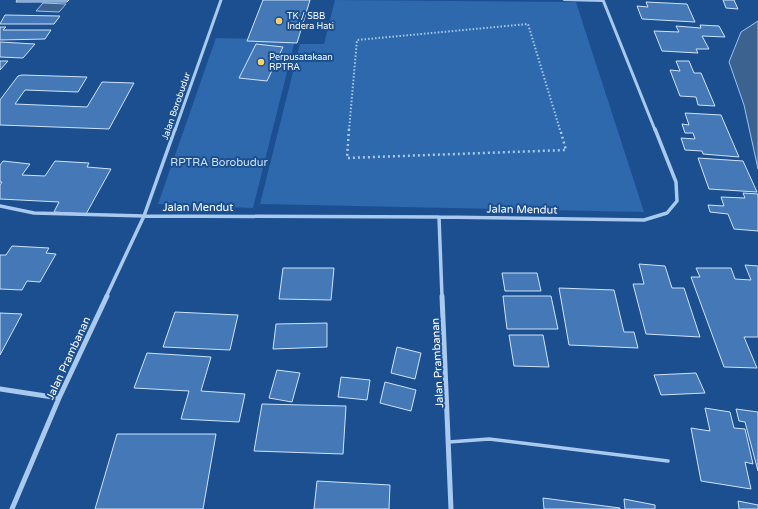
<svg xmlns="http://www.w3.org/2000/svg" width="758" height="509" font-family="'Varela Round',sans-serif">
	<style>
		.green { fill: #2e69ad }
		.water { fill: #3c6290; stroke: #9cc4f0 }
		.building { fill: #4478b7; stroke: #cfe3fa }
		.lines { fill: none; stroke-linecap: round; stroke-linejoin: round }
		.path-far1 { stroke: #a9c9ee; stroke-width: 2; stroke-dasharray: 1.5 2; stroke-linecap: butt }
		.path { stroke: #a9c9ee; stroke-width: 2.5; stroke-dasharray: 2 3; stroke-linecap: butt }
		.lane-far1 { stroke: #a9c9ee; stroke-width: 2 }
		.lane { stroke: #a9c9ee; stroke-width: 3.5 }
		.street-far2 { stroke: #a9c9ee; stroke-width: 3 }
		.street-far1 { stroke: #a9c9ee; stroke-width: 3.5 }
		.street { stroke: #a9c9ee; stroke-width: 5 }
		.poi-dot { fill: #ffd166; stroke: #1b4f8f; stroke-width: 1.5 }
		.labels { text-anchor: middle; stroke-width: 4; stroke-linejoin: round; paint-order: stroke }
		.far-poi-label { font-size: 9px; fill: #fff; stroke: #1b4f8f; text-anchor: start }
		.far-street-label { font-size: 9px; fill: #fff; stroke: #1b4f8f }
		.park-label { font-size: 11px; fill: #cfe3fa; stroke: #1b4f8f }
		.street-label { font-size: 11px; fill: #fff; stroke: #1b4f8f }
	</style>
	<rect width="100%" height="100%" fill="#1b4f8f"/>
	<!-- green -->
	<path class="green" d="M335,0l241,2 68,210 -384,-8 40,-160h24z
		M216,38l79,2 -42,168 -95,-4z"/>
	<!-- water -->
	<path class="water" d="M43,3l23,1 -7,8 -23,-1z
		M758,21v148l-14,-64 -15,-43 12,-30z"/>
	<!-- building -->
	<path class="building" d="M17,0h52l-2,2h-51z
		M263,0h47l-13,43 -50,-2z
		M723,0h11l4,9 -12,-1z
		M646,2l41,2 8,18 -53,-3 -5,-13 11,1z
		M5,15l55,1 -6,8h-54z
		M700,25l19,1 6,11 -23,-1 7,13h-13l2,4 -36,-2 -8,-20 25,1 -3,-6 25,2z
		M0,27h6l-3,3h48l-6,9 -45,1z
		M0,42l35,2 -12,14 -23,-1z
		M256,44l27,3 -16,34 -28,-3z
		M0,61h8l-8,9z
		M676,61h13l5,12h7l14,33 -17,-1 -2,-8 -16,-1 -10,-26 10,1z
		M22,75l65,2 -9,15 -53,-2 -10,14 72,3 15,-25 32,1 -25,46 -109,-4v-25l18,-24z
		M685,113l36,2 18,42 -36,-3 -1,-3 -17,-1 -4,-12 14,1 -2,-6h-8l-3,-9 7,1z
		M698,158l45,3 14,31 -48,-3z
		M3,161l27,3 -8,11 23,1 10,-15 34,2 -2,4 24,2 -25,45 -32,-2 5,-10 -59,-3v-14l2,-3h-2v-17z
		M743,193l15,1v37l-24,-2 -6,-15 -18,-2 -2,-7 16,1 -3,-9 24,1z
		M12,246l37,2 -3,5 10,1 -16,28 -13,-1 -5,9 -22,-1v-34h6z
		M639,264l26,2 7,22h12l16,49 -54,-3 -13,-50h11z
		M745,265l13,1v71h-14l13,31 -33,-1 -33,-90h9l-4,-9h35l4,11 16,1z
		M283,268h51l-3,32 -52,-1z
		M502,273h35l4,18h-36z
		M559,288l55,2 10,42h10l4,16 -69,-3z
		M503,296h48l7,33h-51z
		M175,312l63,3 -8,35 -67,-3z
		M0,313l22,1 -22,41z
		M327,323v24l-54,2 3,-25z
		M509,335h34l6,32 -35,-1z
		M397,347l24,6 -6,26 -24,-6z
		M147,353l64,4 -10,34 44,3 -6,28 -58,-3 8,-28 -55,-3z
		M277,370l23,3 -8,29 -23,-4z
		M696,373l9,20 -44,2 -7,-20z
		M341,377l29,3 -3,20 -29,-3z
		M385,382l31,8 -5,21 -31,-8z
		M262,404l84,2 -3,48 -89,-3z
		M705,408l25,4 4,16 11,1 8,35 -8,-2 6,27 -50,-8 -10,-53 19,3z
		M736,409l22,3v59l-13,-49 -6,-1z
		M117,434h99l-13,75h-108z
		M317,481l73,4 -1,24h-75z
		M543,498l77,10v1h-76z
		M624,499l31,6v4h-30z
		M738,501l20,4v4h-19z"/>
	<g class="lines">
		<!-- path-far1 -->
		<path class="path-far1" d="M349,130l8,-90 171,-16 32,106"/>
		<!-- path -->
		<path class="path" d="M349,129l-2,29 219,-8 -6,-21"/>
		<!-- lane-far1 -->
		<path class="lane-far1" d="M564,0l39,1"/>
		<!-- lane -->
		<path class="lane" d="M449,442l40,-3 179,22"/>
		<!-- street-far2 -->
		<path class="street-far2" d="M603,0l52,130
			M175,130l46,-130"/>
		<!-- street-far1 -->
		<path class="street-far1" d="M0,206l34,7 110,3 295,1 205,3 23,-7 10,-12 -1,-19 -21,-53
			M439,217l3,80
			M106,297l38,-81 31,-87"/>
		<!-- street -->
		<path class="street" d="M442,296l9,213
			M0,389l59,9
			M12,509l47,-111 48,-102"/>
	</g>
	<!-- markers -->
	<g class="poi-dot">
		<circle cx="279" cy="21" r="4"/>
		<circle cx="261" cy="62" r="4"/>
	</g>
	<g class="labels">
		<!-- far-poi labels -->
		<g class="far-poi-label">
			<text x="287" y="19">TK / SBB<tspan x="287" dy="10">Indera Hati</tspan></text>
			<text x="269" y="60">Perpusatakaan<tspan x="269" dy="10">RPTRA</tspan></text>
		</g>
		<!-- far-street labels -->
		<g class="far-street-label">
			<text transform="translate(176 106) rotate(-71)" y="3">Jalan Borobudur</text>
		</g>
		<!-- park labels -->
		<g class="park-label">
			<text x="219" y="166">RPTRA Borobudur</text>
		</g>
		<!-- street labels -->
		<g class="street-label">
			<text x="198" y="211">Jalan Mendut</text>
			<text transform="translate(522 209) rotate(1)" y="4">Jalan Mendut</text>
			<text transform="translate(68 358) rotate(-65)" y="4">Jalan Prambanan</text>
			<text transform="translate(437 363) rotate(-93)" y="4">Jalan Prambanan</text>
		</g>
	</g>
</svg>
